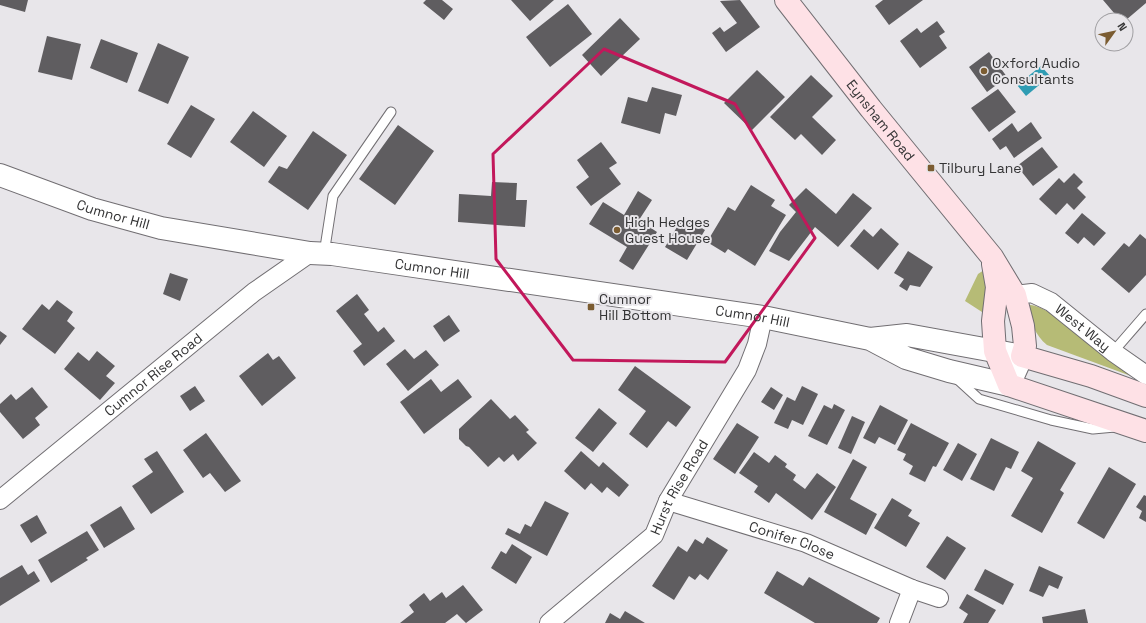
<svg xmlns="http://www.w3.org/2000/svg" width="1146" height="623" font-family="'Space Grotesk',sans-serif">
	<style>
		.green { fill: #b6bb76 }
		.water { fill: #2f9cb3 }
		.building { fill: #5f5d60 }
		.lines { fill: none; stroke-linecap: round; stroke-linejoin: round }
		.service-casing { stroke: #716e72; stroke-width: 11 }
		.minor-casing { stroke: #716e72; stroke-width: 20 }
		.tertiary-casing { stroke: #716e72; stroke-width: 24 }
		.secondary-casing { stroke: #716e72; stroke-width: 24 }
		.service { stroke: #fff; stroke-width: 9 }
		.minor { stroke: #fff; stroke-width: 18 }
		.tertiary { stroke: #fff; stroke-width: 22 }
		.secondary { stroke: #fee1e6; stroke-width: 22 }
		.marked { fill: none; stroke: #c2185b; stroke-width: 3; stroke-linejoin: round }
		.poi-dot { fill: #7b5c31; stroke: #e8e6ea; stroke-width: 1.5 }
		.labels { text-anchor: middle; stroke-width: 4; stroke-linejoin: round; paint-order: stroke }
		.poi-label { font-size: 14px; fill: #343435; stroke: #e8e6ea; text-anchor: start }
		.street-label { font-size: 14px; fill: #343435; stroke: #e8e6ea }
	</style>
	<rect width="100%" height="100%" fill="#e8e6ea"/>
	<!-- green -->
	<path class="green" d="M984,270c5,15 5,29 -2,42l-17,-11 13,-27z
		M1029,305c17,-3 86,56 103,69l-1,2 -84,-31c-12,-10 -16,-22 -19,-37z"/>
	<!-- water -->
	<path class="water" d="M1041,66l9,10 -24,20 -9,-11z"/>
	<!-- building -->
	<path class="building" d="M0,0h28l-3,12 -25,-7z
		M426,0h16l11,9 -9,11 -21,-17z
		M511,0h43l-24,21z
		M740,0l20,27 -34,25 -14,-19 8,-6 4,5 13,-9 -17,-22z
		M883,0h40l-34,25 -14,-19z
		M1103,0h43v3l-20,17h-6z
		M568,4l24,30 -42,33 -24,-30z
		M620,18l20,21 -39,37 -19,-21z
		M937,21l8,11 -6,4 8,12 -27,20 -20,-27 17,-13 4,5z
		M47,36l34,8 -9,36 -34,-8z
		M101,39l37,14 -11,30 -37,-15z
		M158,43l31,14 -21,47 -30,-13z
		M989,52l18,25 -20,15 -18,-25z
		M757,70l28,27 -33,33 -28,-27z
		M811,75l22,21 -21,21 24,23 -14,15 -21,-21 -6,6 -25,-23z
		M652,87l30,8 -6,21 -11,-3 -5,21 -39,-11 7,-26 19,5z
		M998,89l18,23 -27,20 -18,-24z
		M191,105l24,14 -24,39 -24,-14z
		M253,111l34,25 -23,31 -34,-25z
		M1031,122l11,16 -28,20 -8,-12 -6,4 -8,-11 20,-16 6,9z
		M398,125l36,26 -39,54 -36,-26z
		M313,131l34,24 -39,55 -40,-28 11,-16 8,3z
		M601,142l16,21 -8,5 12,16 -30,22 -15,-19 13,-10 -12,-17z
		M1042,147l16,20 -25,19 -16,-20z
		M1074,173l9,9 -6,6 9,9 -12,13 -7,-7 -11,12 -17,-16 20,-21 5,5z
		M492,182l25,1 -1,17h11l-2,27 -67,-5 1,-28 32,2z
		M751,185l24,15 -4,6 15,9 -31,51 -27,-17 -3,4 -18,-11 21,-35 7,4z
		M806,188l30,26 17,-21 19,15 -34,39 -23,-20 -26,34 -20,-10 11,-19 16,-20 -7,-7z
		M638,191l14,9 -13,20 18,12 -24,38 -14,-9 8,-14 -38,-23 14,-22 21,13z
		M1082,213l24,20 -12,13 -10,-9 -6,7 -13,-11z
		M683,217l22,13 -18,30 -22,-13z
		M881,228l18,16 -21,26 -28,-24 14,-17 9,8z
		M1140,234l6,5v36l-17,18 -28,-24 23,-26 5,4z
		M908,251l25,16 -13,20 -10,-2 -3,6 -8,-5 5,-7 -10,-6z
		M170,273l18,6 -8,22 -17,-7z
		M357,294l12,16 -5,4 14,18 6,-5 11,14 -31,25 -11,-15 9,-7 -26,-33z
		M57,300l16,12 -6,9 8,7 -20,26 -33,-25 20,-25 7,6z
		M449,315l11,16 -16,11 -11,-16z
		M0,331l7,5 -7,9z
		M405,349l9,10 12,-9 13,15 -31,26 -22,-27z
		M97,351l18,15 -9,10 9,7 -15,17 -36,-31 14,-17 11,9z
		M268,353l5,7 6,-4 17,22 -34,28 -23,-30z
		M635,366l56,41 -15,20 -8,-6 -21,27 -18,-14 17,-23 -28,-21z
		M431,379l10,13 17,-13 14,18 -48,37 -24,-32z
		M195,386l10,15 -15,10 -10,-15z
		M802,386l16,8 -15,31 -11,-5 -4,9 -14,-6 13,-26 8,4z
		M32,387l16,20 -13,11 5,7 -17,14 -23,-27v-8l11,-10 5,6z
		M771,387l12,8 -9,15 -13,-8z
		M491,399l19,20 5,-4 14,15 -3,2 11,11 -19,18 -5,-7 -9,8 -5,-5 -11,10 -19,-20 -3,-1 -7,-7v-10z
		M834,404l11,6 -18,35 -19,-9 16,-31 8,4z
		M880,405l28,15 -13,25 -16,-8 -4,7 -12,-6z
		M599,408l18,15 -24,29 -18,-14z
		M852,416l13,6 -14,32 -13,-6z
		M737,423l22,14 -24,37 -22,-15z
		M911,423l38,20 -13,24 -3,-1 -8,16 -16,-8 4,-8 -10,-6 3,-6 -9,-4z
		M206,433l35,48 -16,11 -15,-19 -7,5 -20,-28z
		M991,438l28,14 -8,17 -5,-2 -12,24 -24,-12z
		M1038,441l38,22 -16,27 4,3 -22,40 -31,-17 22,-38 -12,-7z
		M958,443l19,11 -15,27 -19,-11z
		M157,451l27,41 -33,22 -19,-28 21,-14 -9,-13z
		M581,451l18,16 4,-5 26,23 -10,12 -12,-10 -5,6 -11,-10 -6,7 -21,-19z
		M754,452l15,11 6,-8 12,9 -2,3 11,8 -3,5 12,9 12,-16 19,14 -24,33 -36,-27 -7,10 -15,-11 4,-6 -19,-13z
		M853,459l14,8 -17,32 27,15 -11,21 -42,-23z
		M1109,467l27,17 -32,55 -27,-16z
		M1144,495l2,1v26l-7,-4 3,-7 -6,-4z
		M892,498l20,12 -4,6 12,7 -14,24 -32,-19z
		M545,501l24,12 -22,43 -42,-22 3,-6 12,6 5,-10 6,3z
		M121,506l14,23 -31,19 -14,-23z
		M37,515l10,18 -16,10 -11,-18z
		M87,531l12,19 -13,8 2,2 -37,23 -13,-23z
		M947,536l19,12 -21,32 -19,-13z
		M707,537l21,13 -20,30 -8,-6 -5,6 -6,-4 -15,24 -22,-14 26,-40 9,6 8,-13 8,5z
		M512,544l20,13 -16,27 -25,-16 10,-17 5,3z
		M22,565l6,10 6,-4 6,10 -40,25v-28z
		M1039,566l24,11 -5,12 -9,-4 -6,12 -14,-6z
		M985,569l29,15 -11,21 -29,-15z
		M777,571l26,15 6,-9 71,41 -3,5h-62l-51,-30z
		M463,585l20,25 -17,13 -9,-9 -12,9h-45l14,-11 -5,-7 15,-12 6,8 12,-9 4,6z
		M967,594l29,16 -8,13h-25l5,-9 -9,-6z
		M1085,609l3,14h-45l-1,-6z
		M625,611l20,12h-40l5,-10 10,6z"/>
	<g class="lines">
		<defs>
			<path id="service" d="M324,254l9,-58 58,-84
				M1113,352l33,-38
				M956,378l23,21 72,21 42,9 22,-2"/>
			<g id="minor">
				<path id="s1" d="M1015,295l17,-2 19,9 62,50 33,23"/>
				<path id="s2" d="M0,500l254,-208 56,-39"/>
				<path id="s3" d="M668,501l138,42 106,46 27,9"/>
				<path id="s4" d="M549,623l105,-88 14,-34 79,-131 10,-26 6,-27"/>
				<path d="M899,623l13,-34"/>
			</g>
			<g id="tertiary">
				<path id="s5" d="M0,175l92,34 69,19 149,25 22,1 431,63 107,22 36,19 43,13 60,14 13,-29 -115,-21 -37,4"/>
			</g>
			<g id="secondary">
				<path id="s6" d="M786,0l85,109 121,148 23,38 8,31 2,20 -3,10 69,20 55,20"/>
				<path d="M993,264l4,23 -4,34 2,30 14,34 137,46"/>
			</g>
		</defs>
		<!-- service casing -->
		<use href="#service" class="service-casing"/>
		<!-- minor casing -->
		<use href="#minor" class="minor-casing"/>
		<!-- tertiary casing -->
		<use href="#tertiary" class="tertiary-casing"/>
		<!-- secondary casing -->
		<use href="#secondary" class="secondary-casing"/>
		<!-- service -->
		<use href="#service" class="service"/>
		<!-- minor -->
		<use href="#minor" class="minor"/>
		<!-- tertiary -->
		<use href="#tertiary" class="tertiary"/>
		<!-- secondary -->
		<use href="#secondary" class="secondary"/>
	</g>
	<!-- marked area -->
	<path class="marked" d="M604,49l131,55 80,134 -90,124 -152,-2 -77,-101 -3,-105z"/>
	<!-- markers -->
	<g class="poi-dot">
		<circle cx="984" cy="71" r="4"/>
		<rect x="927" y="164" width="8" height="8" rx="2"/>
		<circle cx="617" cy="230" r="4"/>
		<rect x="587" y="303" width="8" height="8" rx="2"/>
	</g>
	<g class="labels">
		<!-- poi labels -->
		<g class="poi-label">
			<text x="992" y="68">Oxford Audio<tspan x="992" dy="16">Consultants</tspan></text>
			<text x="939" y="173">Tilbury Lane</text>
			<text x="625" y="227">High Hedges<tspan x="625" dy="16">Guest House</tspan></text>
			<text x="599" y="304">Cumnor<tspan x="599" dy="16">Hill Bottom</tspan></text>
		</g>
		<!-- street labels -->
		<g class="street-label">
			<text dy="5" stroke="none"><textPath href="#s6" startOffset="153">Eynsham Road</textPath></text>
			<text dy="5" stroke="none"><textPath href="#s5" startOffset="120">Cumnor Hill</textPath></text>
			<text dy="5" stroke="none"><textPath href="#s5" startOffset="444">Cumnor Hill</textPath></text>
			<text dy="5" stroke="none"><textPath href="#s5" startOffset="768">Cumnor Hill</textPath></text>
			<text dy="5" stroke="none"><textPath href="#s1" startOffset="79">West Way</textPath></text>
			<text dy="5" stroke="none"><textPath href="#s2" startOffset="198">Cumnor Rise Road</textPath></text>
			<text dy="5" stroke="none"><textPath href="#s4" startOffset="191">Hurst Rise Road</textPath></text>
			<text dy="5" stroke="none"><textPath href="#s3" startOffset="130">Conifer Close</textPath></text>
		</g>
	</g>
	<!-- north arrow -->
	<g transform="translate(1114 32) rotate(57)"><circle r="19" fill="#e8e6ea" stroke="#a09fa2"/>
	<path d="M0-3L7 15L0 10L-7 15Z" fill="#7b5c31"/>
	<text y="-6" font-size="11" font-weight="bold" text-anchor="middle" fill="#343435">N</text>
	</g>
</svg>
